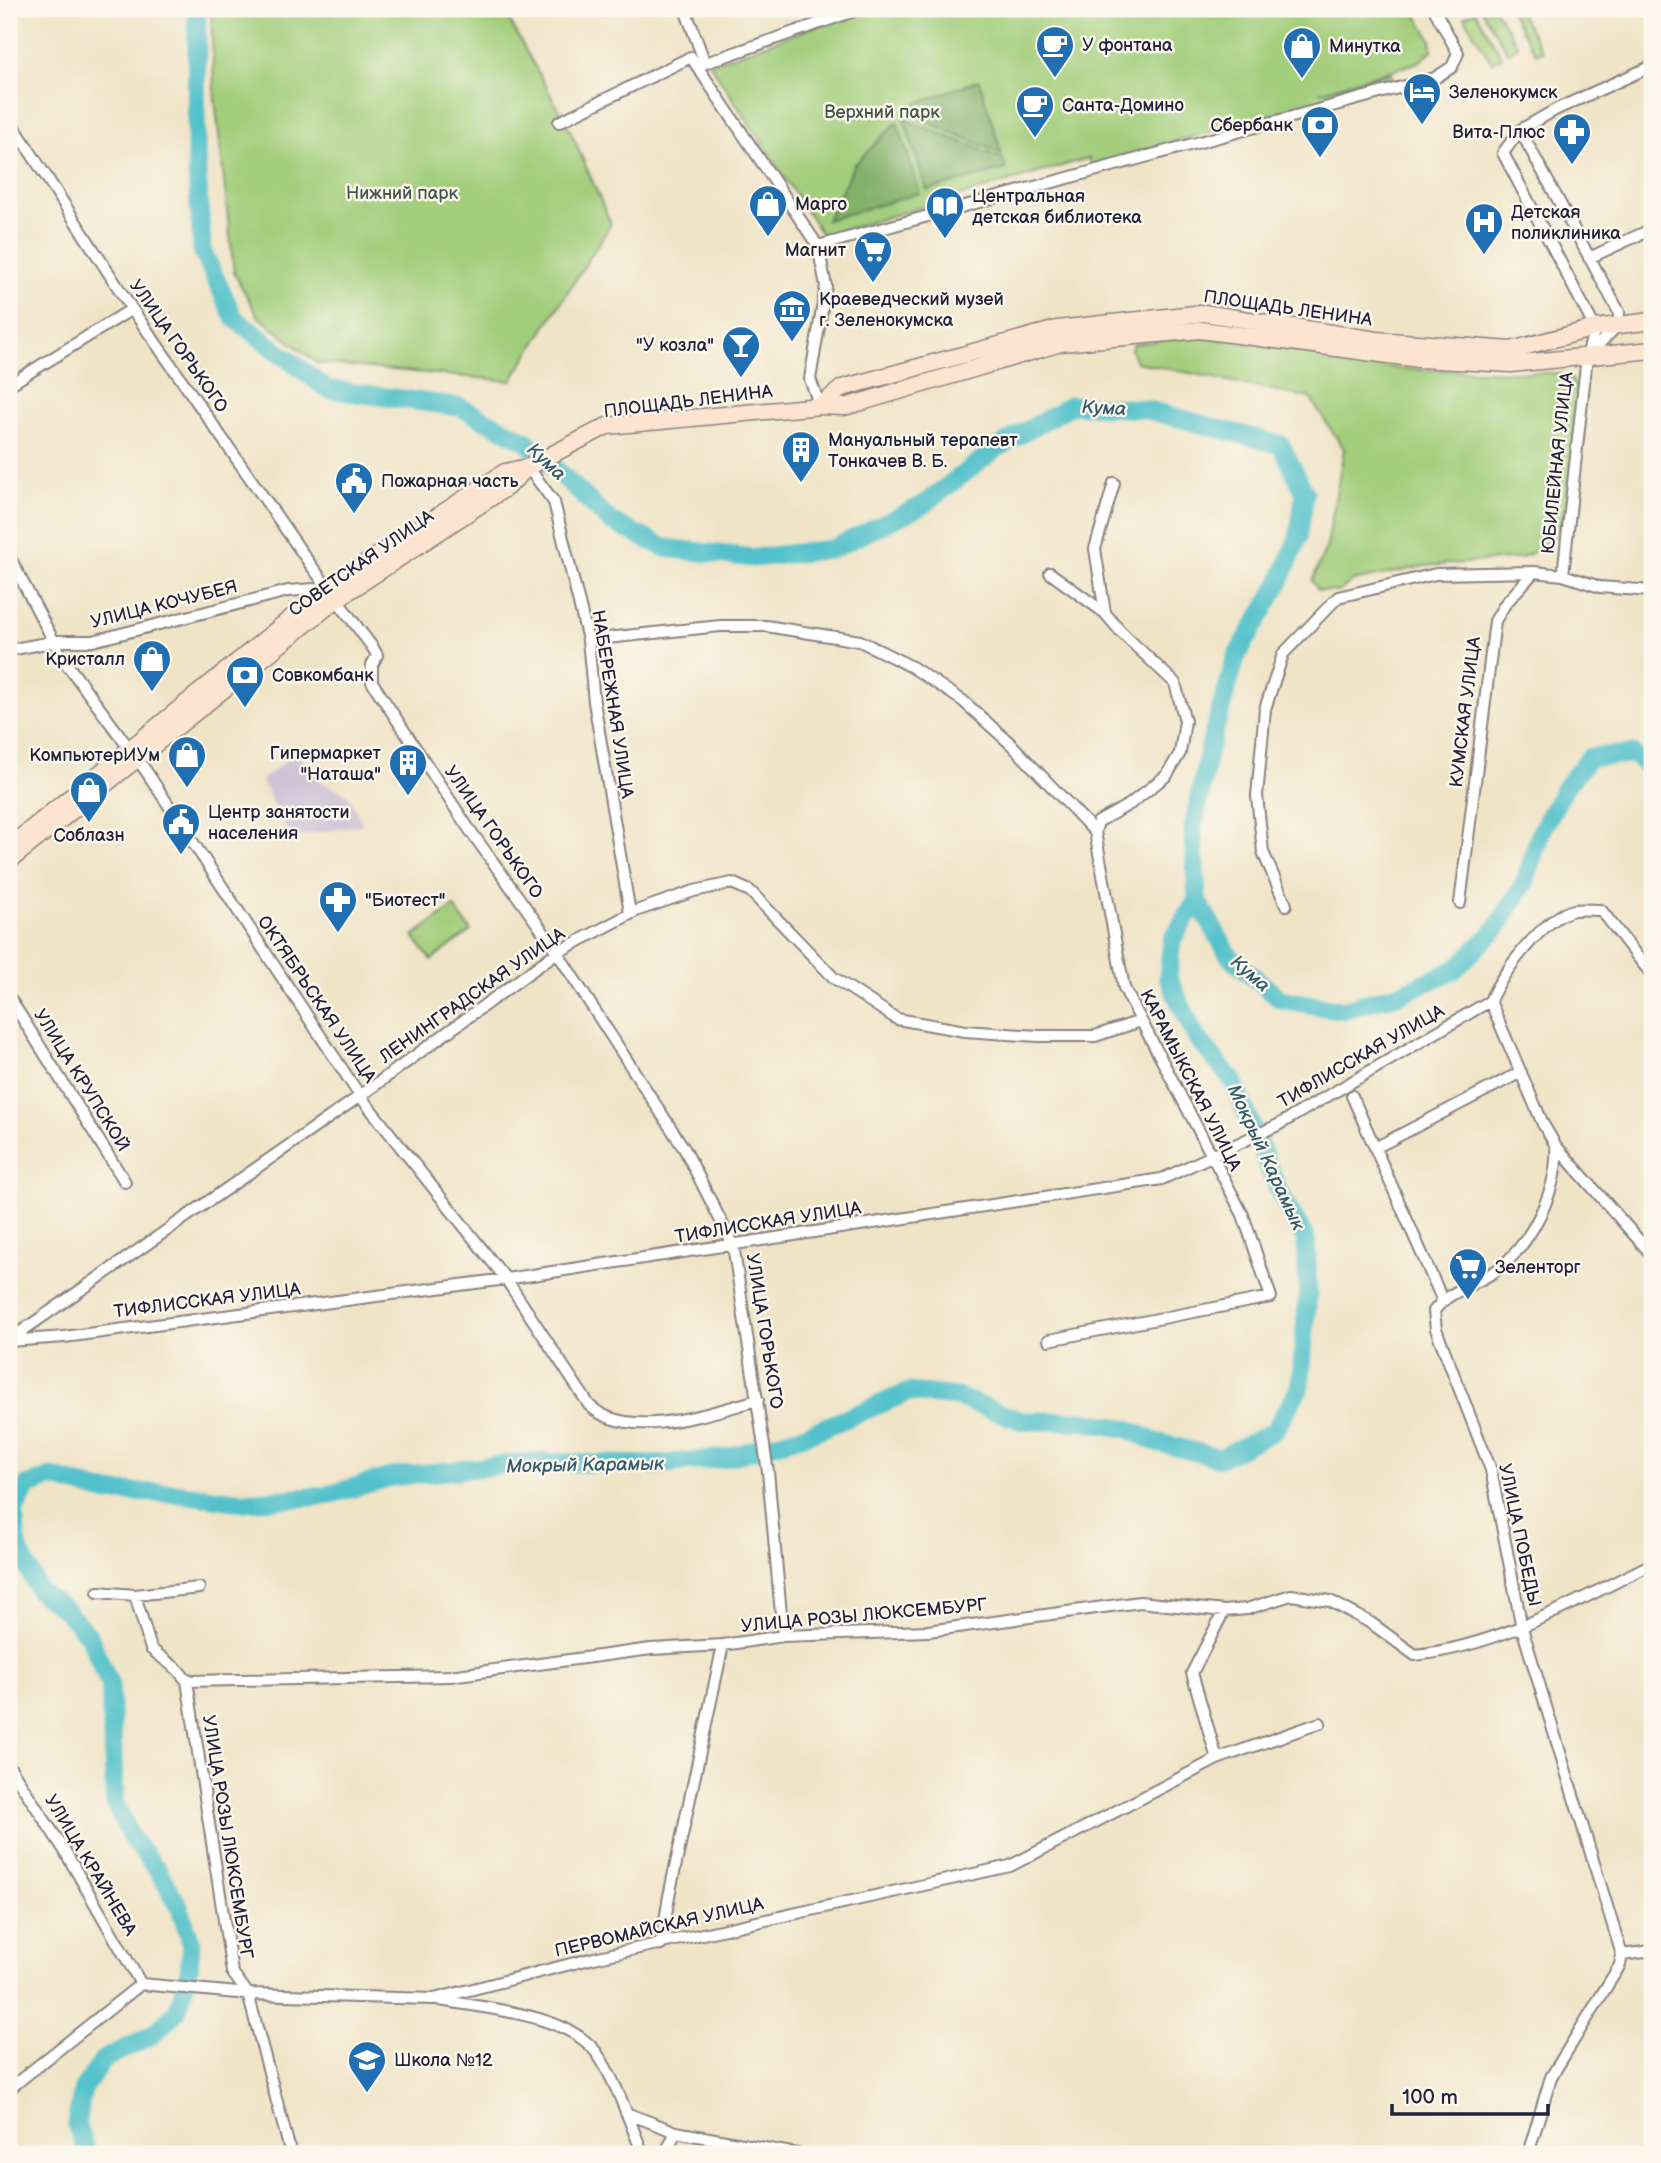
<svg xmlns="http://www.w3.org/2000/svg" width="1661" height="2163" font-family="'Balsamiq Sans',sans-serif">
	<style>
		.industrial { fill: #cbbfd5 }
		.green { fill: #a3ce7b; stroke: #62785b; stroke-width: 2 }
		.forest { fill: #82b16b; stroke: #526a53; stroke-width: 2 }
		.lines { fill: none; stroke-linecap: round; stroke-linejoin: round }
		.river { stroke: #53c1cb; stroke-width: 19 }
		.street-casing { stroke: #898381; stroke-width: 14 }
		.secondary-casing { stroke: #898381; stroke-width: 19 }
		.street { stroke: #fff; stroke-width: 10 }
		.secondary { stroke: #fde4d0; stroke-width: 16 }
		.labels { text-anchor: middle; stroke-width: 5; stroke-linejoin: round; paint-order: stroke }
		.poi-label { font-size: 18px; fill: #22223b; stroke: #fbf7ec; text-anchor: start }
		.park-label { font-size: 18px; fill: #49564e; stroke: #fbf7ec }
		.street-label { font-size: 18px; fill: #22223b; stroke: #fbf7ec }
		.water-label { font-size: 19px; font-style: italic; fill: #335a6d; stroke: #fbf7ec }
	</style>
	<rect width="100%" height="100%" fill="#fbf7ec"/>
	<filter id="ink" filterUnits="userSpaceOnUse"><feTurbulence type="fractalNoise" baseFrequency=".0143" numOctaves="2"/><feDisplacementMap in="SourceGraphic" scale="14" xChannelSelector="R" yChannelSelector="G"/><feConvolveMatrix kernelMatrix="1 2 1 2 8 2 1 2 1" color-interpolation-filters="sRGB"/></filter>
	<filter id="wash" filterUnits="userSpaceOnUse"><feTurbulence type="fractalNoise" baseFrequency=".00686" numOctaves="4" result="noise"/><feDisplacementMap in="SourceGraphic" scale="28" xChannelSelector="R" yChannelSelector="G"/><feGaussianBlur stdDeviation="1.57" result="paint"/><feColorMatrix in="noise" values="0 0 0 0 0 0 0 0 0 0 0 0 0 0 0 0 0 1.4 0 .05"/><feComposite in="paint" operator="in"/></filter>
	<g filter="url(#wash)">
		<rect width="100%" height="100%" fill="#f0e4c7"/>
		<!-- industrial -->
		<path class="industrial" d="M296,753l25,29 26,12 16,30 -72,14 -30,-58z"/>
		<!-- green -->
		<path class="green" d="M211,9h292l67,121 41,94 -100,157 -194,-18 -59,-47 -24,-43 -20,-184z
			M865,9h548l18,30 1,11 -13,12 -100,30 72,-19 3,9 -159,43 -3,-8 -7,2 2,8 -136,38 -2,-7 -266,78 -113,-172z
			M1481,9h14l23,37 -10,7z
			M1509,9h9l24,42 -6,3z
			M1475,11l27,46 -10,6 -28,-46z
			M1189,337l43,3 168,29 156,4c18,4 20,8 22,26l-10,101 -5,20 -14,24 -28,14 -96,8 -72,15 -15,11 -20,-2 -6,-9 15,-35 17,-97 -34,-51 -174,-36 -5,-13 3,-5z
			M454,907l17,24 -40,29 -18,-24z"/>
		<!-- forest -->
		<path class="forest" d="M979,80l23,74 -81,-35 -6,-15z
			M904,119l99,40 3,10 -79,21z
			M897,122l23,71 -93,27 27,-55z"/>
		<g class="lines">
			<!-- river -->
			<path class="river" d="M197,9l-1,147 6,94 32,68 93,71 133,18 66,34 84,80 55,27 88,10 79,-9 91,-44 74,-57 74,-43 73,4 137,36 24,48 -7,45 -18,44 -44,75 -26,89 -17,82 4,72 33,57 50,42 62,11 60,-17 52,-23 43,-42 28,-46 16,-51 25,-45 24,-29 43,-3 19,16
				M88,2154l-12,-30 7,-35 21,-30 48,-24 25,-23 12,-40 2,-31 -12,-35 -22,-37 -26,-31 -16,-35 -5,-118 -21,-49 -23,-25 -27,-20 -22,-45 -3,-34 13,-26 24,-9 54,15 68,1 71,9 80,-6 67,-19 140,-15 122,3 73,-7 85,-25 98,-41 48,5 65,24h61l45,8 28,13 64,16 54,-27 26,-44 8,-94 -2,-54 -27,-47 -46,-111 -37,-44 -28,-60 4,-37 25,-40"/>
		</g>
	</g>
	<g filter="url(#ink)">
		<g class="lines">
			<defs>
				<path id="street" d="M685,9l20,54
					M697,66l121,180 8,40 -16,93 10,27
					M9,119l123,190 178,255 63,84 4,7 -5,10v17l95,144 82,114 136,210 48,95 35,227 15,164
					M559,122l132,-65 6,9 163,-57
					M1520,130l99,182v12l-32,32
					M818,246l617,-168 17,-11 6,-14 -24,-44
					M1589,258l63,-29
					M9,385l123,-76
					M528,467l26,35 34,138 6,62 36,211
					M9,556l54,103 83,112 214,325 146,183 83,126c39,38 123,7 169,-5
					M1534,572l29,3 37,12 52,4
					M1050,573l55,40
					M1563,575l24,-219 8,-28 -92,-175 17,-23 37,-21 95,-43
					M588,640l132,-14h46l94,15 52,26 51,34 49,44 83,87
					M9,650l48,-9h36l195,-50 40,-3
					M1286,905l-23,-53 -6,-56 8,-87 18,-55 55,-57 98,-23 98,-2 -29,32 -10,17 -35,282
					M9,997l116,185
					M1490,1001l53,123 13,22 96,109
					M1490,1001c10,-26 55,-85 84,-91 8,-1 19,0 27,0l51,65
					M1352,1096l90,203
					M1375,1148l146,-76
					M9,1340l351,-244 196,-143 80,-42 58,-20 38,-8 18,8 84,87 63,41 68,12 73,5h57l46,-15
					M1049,1340l222,-43 -28,-82 -119,-227 -29,-156 3,-10 32,-18 37,-29 13,-22 5,-32 -10,-38 -54,-51 -16,-19 -10,-64 19,-66
					M9,1341l55,-4 442,-58 656,-100 116,-54 212,-124
					M98,1592l37,3 64,-7
					M135,1595l16,54 27,21 9,11 45,291 16,22 43,160
					M187,1681l263,-5 201,-27 72,-4 60,-9 145,-5 212,-29 84,9 23,-2 44,-14 39,6 41,22 44,32c85,-9 161,-54 237,-91
					M1217,1759l-25,-86 32,-62
					M9,1766l54,82 78,136
					M661,1945l8,-49 54,-251
					M1622,1955l30,-4
					M440,2000c43,8 127,14 156,52 19,26 34,71 47,102
					M9,2089l132,-105 107,10 186,5 160,-41 416,-92 207,-107 103,-36
					M626,2113l50,19 121,22
					M665,2154l11,-22
					M1528,2154l23,-77 69,-112 2,-10 -100,-327 -31,-158 -55,-141 -2,-18c15,-21 42,-26 63,-41 34,-26 62,-81 59,-124"/>
				<path id="secondary" d="M820,406l22,-18 215,-59 147,-16 172,27 135,10 84,-22 57,-7
					M9,847l319,-259 177,-116 23,-5
					M9,861l328,-262 170,-112 21,-20 79,-41 213,-20 25,1 216,-64 139,-13 219,29 92,5 141,-14"/>
			</defs>
			<!-- street casing -->
			<use href="#street" class="street-casing"/>
			<!-- secondary casing -->
			<use href="#secondary" class="secondary-casing"/>
			<!-- street -->
			<use href="#street" class="street"/>
			<!-- secondary -->
			<use href="#secondary" class="secondary"/>
		</g>
	</g>
	<!-- icons -->
	<defs>
		<symbol id="cafe-pin" viewBox="-11 -11 22 30"><path d="M0 17L-7.5 6A9.5 9.5 0 1 1 7.5 6Z" fill="#1f6fb2" stroke="#fbf7ec"/><path d="M-5.5-4.5H6V0H3Q3 3.5 0 3.5H-2.5Q-5.5 3.5-5.5 0ZM3-3.2v2h1.7v-2ZM-6 4.5H4V6H-6Z" fill="#fff"/></symbol>
		<symbol id="shop-pin" viewBox="-11 -11 22 30"><path d="M0 17L-7.5 6A9.5 9.5 0 1 1 7.5 6Z" fill="#1f6fb2" stroke="#fbf7ec"/><path d="M-5-2.5h2.3a2.7 3.5 0 0 1 5.4 0H5L5.5 6h-11ZM-1.5-2.5h3a1.5 2.3 0 0 0-3 0Z" fill="#fff"/></symbol>
		<symbol id="hotel-pin" viewBox="-11 -11 22 30"><path d="M0 17L-7.5 6A9.5 9.5 0 1 1 7.5 6Z" fill="#1f6fb2" stroke="#fbf7ec"/><path d="M-6-4.5h1.5V1H6V5H4.5V3h-9V5H-6ZM-4 0a1.8 1.8 0 1 1 3.6 0ZM.5 0V-2.5h3Q6-2.5 6 0Z" fill="#fff"/></symbol>
		<symbol id="bank-pin" viewBox="-11 -11 22 30"><path d="M0 17L-7.5 6A9.5 9.5 0 1 1 7.5 6Z" fill="#1f6fb2" stroke="#fbf7ec"/><path d="M-6-4H6V4H-6ZM0-2.3a2.3 2.3 0 1 0 0 4.6a2.3 2.3 0 1 0 0-4.6Z" fill="#fff"/></symbol>
		<symbol id="pharmacy-pin" viewBox="-11 -11 22 30"><path d="M0 17L-7.5 6A9.5 9.5 0 1 1 7.5 6Z" fill="#1f6fb2" stroke="#fbf7ec"/><path d="M-2-6h4v4h4v4h-4v4h-4v-4h-4v-4h4Z" fill="#fff"/></symbol>
		<symbol id="library-pin" viewBox="-11 -11 22 30"><path d="M0 17L-7.5 6A9.5 9.5 0 1 1 7.5 6Z" fill="#1f6fb2" stroke="#fbf7ec"/><path d="M-6-4Q-3-5.5-.7-3.5V5Q-3 3-6 4ZM6-4Q3-5.5 .7-3.5V5Q3 3 6 4Z" fill="#fff"/></symbol>
		<symbol id="hospital-pin" viewBox="-11 -11 22 30"><path d="M0 17L-7.5 6A9.5 9.5 0 1 1 7.5 6Z" fill="#1f6fb2" stroke="#fbf7ec"/><path d="M-5-5h3v3.5h4V-5h3V5h-3V1.5h-4V5h-3Z" fill="#fff"/></symbol>
		<symbol id="supermarket-pin" viewBox="-11 -11 22 30"><path d="M0 17L-7.5 6A9.5 9.5 0 1 1 7.5 6Z" fill="#1f6fb2" stroke="#fbf7ec"/><path d="M-6-5.5h2.5l.6 2H6L4.5 2H-2.5L-4.4-4H-6ZM-1.5 3.2a1.3 1.3 0 1 0 .1 0ZM3 3.2a1.3 1.3 0 1 0 .1 0Z" fill="#fff"/></symbol>
		<symbol id="museum-pin" viewBox="-11 -11 22 30"><path d="M0 17L-7.5 6A9.5 9.5 0 1 1 7.5 6Z" fill="#1f6fb2" stroke="#fbf7ec"/><path d="M0-6L6-3V-2H-6V-3ZM-5-1h2V3h-2ZM-1-1h2V3h-2ZM3-1h2V3H3ZM-6 4H6V6H-6Z" fill="#fff"/></symbol>
		<symbol id="bar-pin" viewBox="-11 -11 22 30"><path d="M0 17L-7.5 6A9.5 9.5 0 1 1 7.5 6Z" fill="#1f6fb2" stroke="#fbf7ec"/><path d="M-6-5H6L.8 .8V4.5H3.5V6h-7V4.5H-.8V.8Z" fill="#fff"/></symbol>
		<symbol id="building-pin" viewBox="-11 -11 22 30"><path d="M0 17L-7.5 6A9.5 9.5 0 1 1 7.5 6Z" fill="#1f6fb2" stroke="#fbf7ec"/><path d="M-4-6H4V6H1V3H-1V6H-4ZM-2.5-4.3h1.7v1.8h-1.7ZM.8-4.3h1.7v1.8H.8ZM-2.5-1h1.7V.8h-1.7ZM.8-1h1.7V.8H.8Z" fill="#fff"/></symbol>
		<symbol id="civic-pin" viewBox="-11 -11 22 30"><path d="M0 17L-7.5 6A9.5 9.5 0 1 1 7.5 6Z" fill="#1f6fb2" stroke="#fbf7ec"/><path d="M-.6-6.5H3V-4.5H.6V-3L4-1V1h2V6H-6V1h2V-1L-.6-3ZM-1.2 2.5V6h2.4V2.5Z" fill="#fff"/></symbol>
		<symbol id="school-pin" viewBox="-11 -11 22 30"><path d="M0 17L-7.5 6A9.5 9.5 0 1 1 7.5 6Z" fill="#1f6fb2" stroke="#fbf7ec"/><path d="M0-5L7-2L0 1L-7-2ZM-4 1L0 2.5L4 1V4Q0 6-4 4Z" fill="#fff"/></symbol>
	</defs>
	<g fill-rule="evenodd">
		<use href="#cafe-pin" x="1033" y="23" width="44" height="60"/>
		<use href="#shop-pin" x="1280" y="24" width="44" height="60"/>
		<use href="#hotel-pin" x="1400" y="70" width="44" height="60"/>
		<use href="#cafe-pin" x="1013" y="83" width="44" height="60"/>
		<use href="#bank-pin" x="1298" y="103" width="44" height="60"/>
		<use href="#pharmacy-pin" x="1550" y="110" width="44" height="60"/>
		<use href="#shop-pin" x="746" y="182" width="44" height="60"/>
		<use href="#library-pin" x="923" y="184" width="44" height="60"/>
		<use href="#hospital-pin" x="1462" y="200" width="44" height="60"/>
		<use href="#supermarket-pin" x="851" y="228" width="44" height="60"/>
		<use href="#museum-pin" x="770" y="287" width="44" height="60"/>
		<use href="#bar-pin" x="719" y="323" width="44" height="60"/>
		<use href="#building-pin" x="779" y="428" width="44" height="60"/>
		<use href="#civic-pin" x="332" y="459" width="44" height="60"/>
		<use href="#shop-pin" x="130" y="637" width="44" height="60"/>
		<use href="#bank-pin" x="223" y="653" width="44" height="60"/>
		<use href="#shop-pin" x="165" y="733" width="44" height="60"/>
		<use href="#building-pin" x="386" y="741" width="44" height="60"/>
		<use href="#shop-pin" x="67" y="768" width="44" height="60"/>
		<use href="#civic-pin" x="159" y="800" width="44" height="60"/>
		<use href="#pharmacy-pin" x="316" y="878" width="44" height="60"/>
		<use href="#supermarket-pin" x="1446" y="1245" width="44" height="60"/>
		<use href="#school-pin" x="345" y="2038" width="44" height="60"/>
	</g>
	<g class="labels">
		<!-- poi labels -->
		<g class="poi-label">
			<text x="1082" y="51">У фонтана</text>
			<text x="1329" y="52">Минутка</text>
			<text x="1449" y="98">Зеленокумск</text>
			<text x="1062" y="111">Санта-Домино</text>
			<text x="1293" y="131" text-anchor="end">Сбербанк</text>
			<text x="1545" y="138" text-anchor="end">Вита-Плюс</text>
			<text x="972" y="202">Центральная<tspan x="972" dy="21">детская библиотека</tspan></text>
			<text x="795" y="210">Марго</text>
			<text x="1511" y="218">Детская<tspan x="1511" dy="21">поликлиника</tspan></text>
			<text x="846" y="256" text-anchor="end">Магнит</text>
			<text x="819" y="305">Краеведческий музей<tspan x="819" dy="21">г. Зеленокумска</tspan></text>
			<text x="714" y="351" text-anchor="end">"У козла"</text>
			<text x="828" y="446">Мануальный терапевт<tspan x="828" dy="21">Тонкачев В. Б.</tspan></text>
			<text x="381" y="487">Пожарная часть</text>
			<text x="125" y="665" text-anchor="end">Кристалл</text>
			<text x="272" y="681">Совкомбанк</text>
			<text x="381" y="759" text-anchor="end">Гипермаркет<tspan x="381" dy="21">"Наташа"</tspan></text>
			<text x="160" y="761" text-anchor="end">КомпьютерИУм</text>
			<text x="208" y="818">Центр занятости<tspan x="208" dy="21">населения</tspan></text>
			<text x="89" y="841" text-anchor="middle">Соблазн</text>
			<text x="365" y="906">"Биотест"</text>
			<text x="1495" y="1273">Зеленторг</text>
			<text x="394" y="2066">Школа №12</text>
		</g>
		<!-- park labels -->
		<g class="park-label">
			<text x="882" y="118">Верхний парк</text>
			<text x="402" y="199">Нижний парк</text>
		</g>
		<!-- street labels -->
		<g class="street-label">
			<text transform="translate(1288 308) rotate(8)" y="6">ПЛОЩАДЬ ЛЕНИНА</text>
			<text transform="translate(179 346) rotate(55)" y="6">УЛИЦА ГОРЬКОГО</text>
			<text transform="translate(688 401) rotate(-7)" y="6">ПЛОЩАДЬ ЛЕНИНА</text>
			<text transform="translate(1557 463) rotate(-84)" y="6">ЮБИЛЕЙНАЯ УЛИЦА</text>
			<text transform="translate(361 563) rotate(-35)" y="6">СОВЕТСКАЯ УЛИЦА</text>
			<text transform="translate(164 604) rotate(-14)" y="6">УЛИЦА КОЧУБЕЯ</text>
			<text transform="translate(613 704) rotate(81)" y="6">НАБЕРЕЖНАЯ УЛИЦА</text>
			<text transform="translate(1465 712) rotate(-83)" y="6">КУМСКАЯ УЛИЦА</text>
			<text transform="translate(494 832) rotate(55)" y="6">УЛИЦА ГОРЬКОГО</text>
			<text transform="translate(472 995) rotate(-35)" y="6">ЛЕНИНГРАДСКАЯ УЛИЦА</text>
			<text transform="translate(317 999) rotate(56)" y="6">ОКТЯБРЬСКАЯ УЛИЦА</text>
			<text transform="translate(1361 1056) rotate(-30)" y="6">ТИФЛИССКАЯ УЛИЦА</text>
			<text transform="translate(82 1080) rotate(58)" y="6">УЛИЦА КРУПСКОЙ</text>
			<text transform="translate(1191 1080) rotate(63)" y="6">КАРАМЫКСКАЯ УЛИЦА</text>
			<text transform="translate(768 1222) rotate(-9)" y="6">ТИФЛИССКАЯ УЛИЦА</text>
			<text transform="translate(207 1300) rotate(-7)" y="6">ТИФЛИССКАЯ УЛИЦА</text>
			<text transform="translate(765 1331) rotate(81)" y="6">УЛИЦА ГОРЬКОГО</text>
			<text transform="translate(1520 1535) rotate(78)" y="6">УЛИЦА ПОБЕДЫ</text>
			<text transform="translate(864 1615) rotate(-5)" y="6">УЛИЦА РОЗЫ ЛЮКСЕМБУРГ</text>
			<text transform="translate(228 1837) rotate(81)" y="6">УЛИЦА РОЗЫ ЛЮКСЕМБУРГ</text>
			<text transform="translate(91 1865) rotate(59)" y="6">УЛИЦА КРАЙНЕВА</text>
			<text transform="translate(659 1927) rotate(-13)" y="6">ПЕРВОМАЙСКАЯ УЛИЦА</text>
		</g>
		<!-- water labels -->
		<g class="water-label">
			<text transform="translate(1104 407) rotate(3)" y="7">Кума</text>
			<text transform="translate(547 461) rotate(43)" y="7">Кума</text>
			<text transform="translate(1251 973) rotate(41)" y="7">Кума</text>
			<text transform="translate(1267 1157) rotate(65)" y="7">Мокрый Карамык</text>
			<text transform="translate(585 1464) rotate(-1)" y="7">Мокрый Карамык</text>
		</g>
	</g>
	<!-- margin -->
	<rect width="1661" height="2163" fill="none" stroke="#fbf7ec" stroke-width="35"/>
	<!-- scale -->
	<path d="M1392 2104v10h156v-10" fill="none" stroke="#22223b" stroke-width="3.5"/>
	<text x="1402" y="2104" font-size="21" fill="#22223b" stroke="#fbf7ec" stroke-width="5" paint-order="stroke">100 m</text>
</svg>
